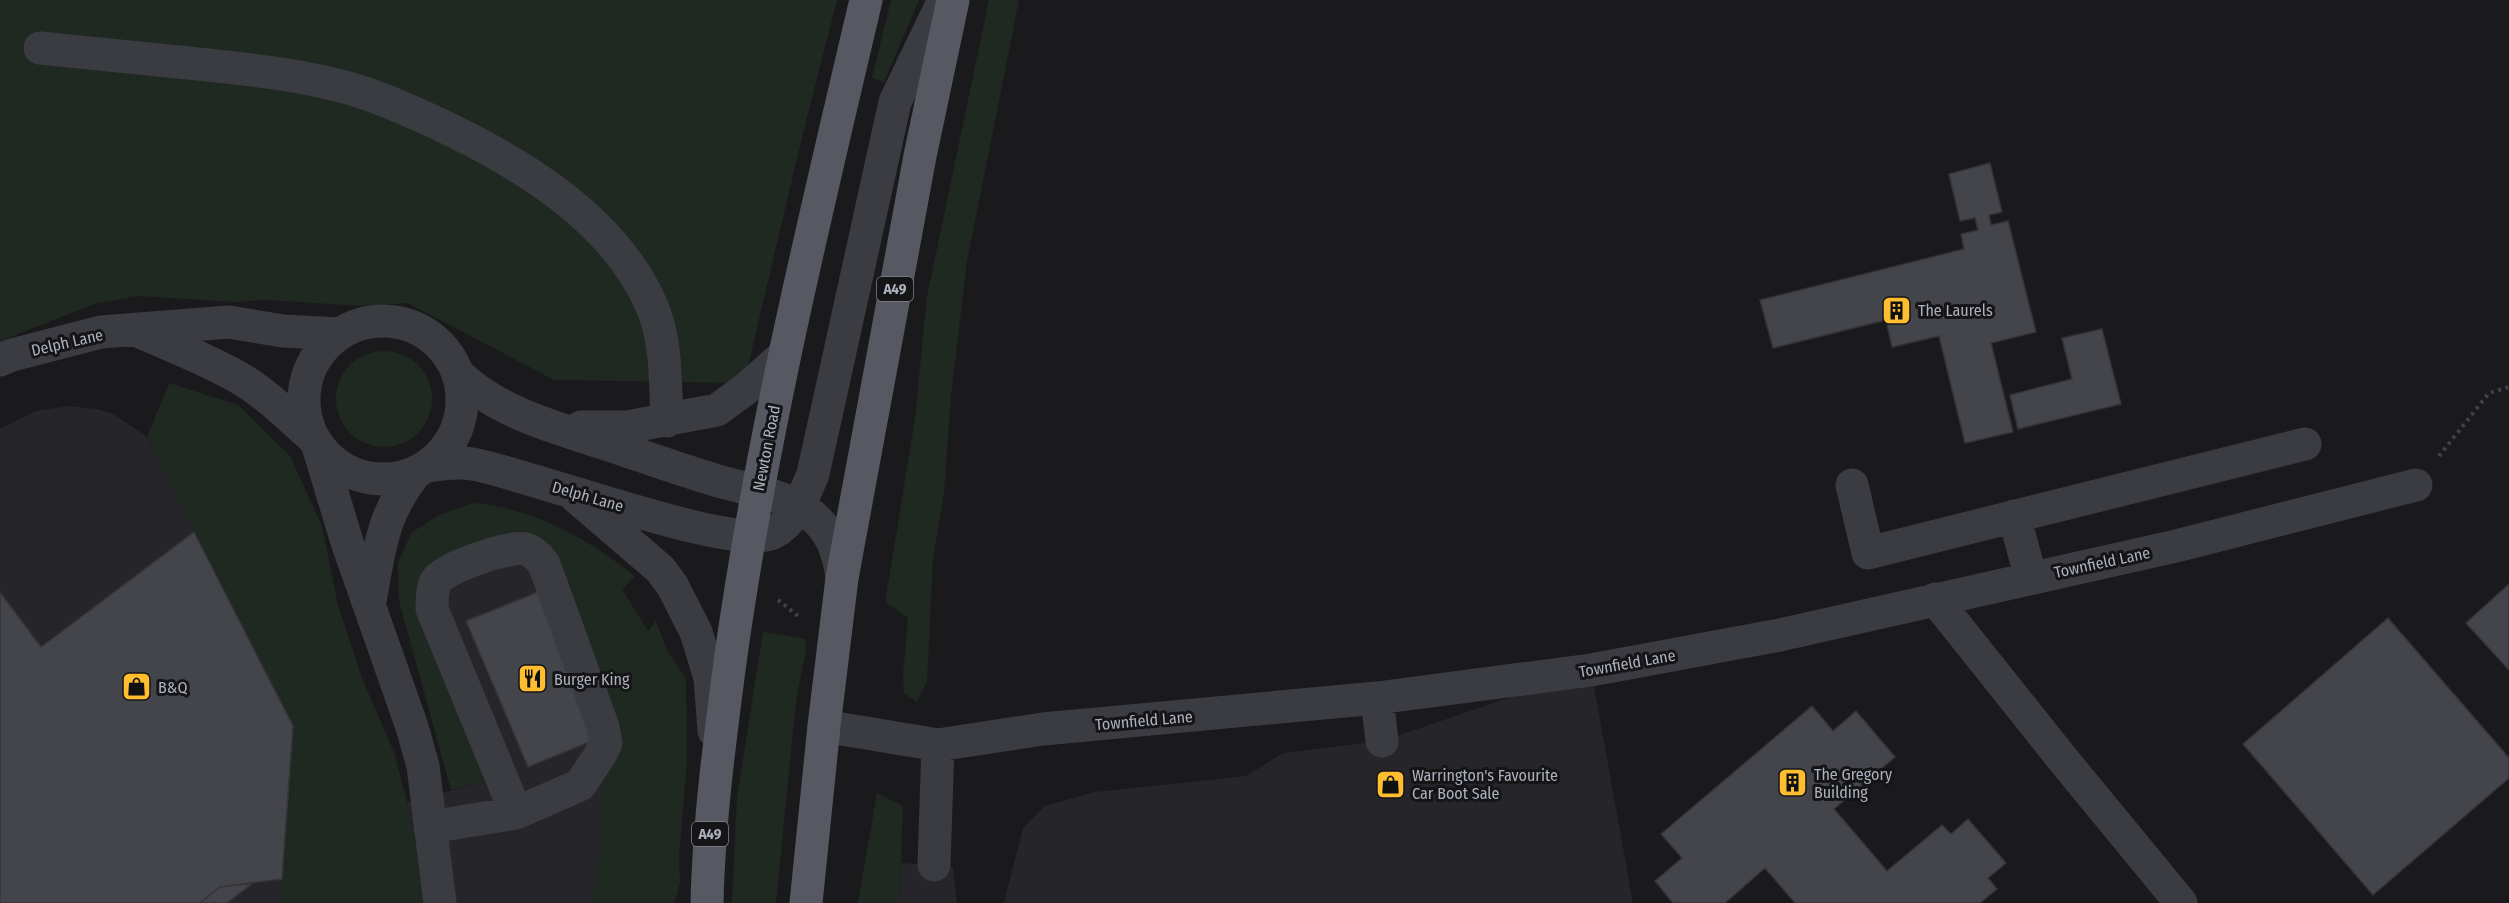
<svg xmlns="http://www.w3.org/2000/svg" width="2509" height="903" font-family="'Fira Sans Condensed',sans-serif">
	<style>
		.built { fill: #26262a }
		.green { fill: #1f2921 }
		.building { fill: #44454a; stroke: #343439; stroke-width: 1.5 }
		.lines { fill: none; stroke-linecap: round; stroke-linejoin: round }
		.path { stroke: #41434a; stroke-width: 4; stroke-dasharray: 3 4.5; stroke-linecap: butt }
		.minor { stroke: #3b3c42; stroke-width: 33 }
		.major { stroke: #575962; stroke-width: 33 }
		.labels { text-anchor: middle; stroke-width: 6; stroke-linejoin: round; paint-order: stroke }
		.shield { fill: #151518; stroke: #7f828c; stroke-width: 1.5 }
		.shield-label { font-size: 15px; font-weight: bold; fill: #acb1bd }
		.poi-label { font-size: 16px; fill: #acb1bd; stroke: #151518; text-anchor: start }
		.street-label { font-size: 16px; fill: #acb1bd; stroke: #151518 }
	</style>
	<rect width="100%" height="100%" fill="#1a1a1d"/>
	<!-- built -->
	<path class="built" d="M67,406l30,3 16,5 34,23 146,289 -11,153 1,24h-283v-474l36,-18z
		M537,545l79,179 -22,179h-175l3,-22 -15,-79 84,-22 -63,-199z
		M1591,670l42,233h-629l19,-75 22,-22 50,-14 151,-16 37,-23 99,-12z
		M901,863l52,4 4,36h-58z"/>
	<!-- green -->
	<path class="green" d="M0,0h837l-34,133 -59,250 -190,-3 -146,-77 -47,3 -93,-6 -34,2 -95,-6 -42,7 -97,38z
		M891,0h28l-35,82 -12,-4z
		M989,0h30l-52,261 -16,135 -7,96 -11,67 -6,122 -10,21 -13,-9 -1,-18 5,-57 -23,-16 30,-183 12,-123z
		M336 399a48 48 0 1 1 96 0a48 48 0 1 1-96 0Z
		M169,383l69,22 52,51 32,70 16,79 24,73 32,74 13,50 15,79 -3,22h-136l-1,-24 11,-153 -146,-289z
		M474,503c62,6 112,35 161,73l-13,13 26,42 8,-10 11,30 19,28 1,83 -8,93 1,28 -6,20h-80l6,-99 16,-80 -79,-179 -109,36 63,199 -40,10 -52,-189 -1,-38 13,-30 28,-18z
		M763,632l42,7 1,10 -10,53 -20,201h-44l5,-106z
		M877,793l26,13 -4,97h-41z"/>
	<!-- building -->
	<path class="building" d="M1990,163l12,49 -13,3 2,10 17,-4 28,111 -45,11 22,89 -48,11 -26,-107 -47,11 -6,-27 -113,28 -13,-48 204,-51 -3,-15 17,-4 -3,-12 -15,3 -11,-47z
		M2102,329l19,75 -103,25 -8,-34 62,-16 -10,-41z
		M194,532l99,194 -11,153 -62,8 -20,16h-200v-311l41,55z
		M2509,584v86l-43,-47z
		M538,592l61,146 -71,29 -62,-146z
		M2388,618l121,140v20l-136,117 -130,-151z
		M1812,706l21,25 23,-20 39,46 -61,52 53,62 55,-46 9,9 17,-15 38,44 -18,15 9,11 -17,14h-185l-30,-35 -40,35h-52l-18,-22 27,-23 -21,-24z
		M253,883l-26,20h-27l20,-16z"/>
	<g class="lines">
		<!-- path -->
		<path class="path" d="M2439,456l50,-63 20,-6
			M778,600l20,16"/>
		<!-- minor -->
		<path class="minor" d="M40,48c53,5 105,11 158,16 48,5 96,10 143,22 31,8 60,21 89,34 85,39 186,98 223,189 14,34 12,75 14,112
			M304 400a79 79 0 1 1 158 0a79 79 0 1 1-158 0Z
			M140,332c34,15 69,28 101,47 27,16 49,39 72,59
			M0,360l12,-5 89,-23 128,-10 54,9 56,3
			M458,374c40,39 99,54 151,71 36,12 72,25 109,36 32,9 76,15 100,40 16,16 21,36 24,57
			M581,427h46l90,-17 30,-22 37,-33
			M318,446l29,96 65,185 11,39 17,137
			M427,466c14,-2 30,-5 45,-2 55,9 263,89 301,69 22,-11 31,-38 40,-59l82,-372 49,-102
			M1852,485l16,68 437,-109
			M576,497l84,72 12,16 24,47 14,46 4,53
			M2014,516l17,62
			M1935,599l130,163 116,141
			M370,601c10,-53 11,-85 46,-129
			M1377,698l5,43
			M824,726l114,19 105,-16 334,-31 214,-28 189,-35 396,-89 240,-61
			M430,827l86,-14 64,-28 20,-30 6,-12 -3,-16 -59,-163c-5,-7 -10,-12 -18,-15 -15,-4 -81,18 -90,32 -4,8 -4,19 -4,28l84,204
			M934,865l4,-120"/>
		<!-- major -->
		<path class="major" d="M707,903c2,-83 13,-165 24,-248 31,-221 84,-438 135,-655
			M806,903l18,-177 18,-148 78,-422 33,-156"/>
	</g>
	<!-- icons -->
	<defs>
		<symbol id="building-square" viewBox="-11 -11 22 22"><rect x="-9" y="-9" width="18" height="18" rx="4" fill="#ffbd30" stroke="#151518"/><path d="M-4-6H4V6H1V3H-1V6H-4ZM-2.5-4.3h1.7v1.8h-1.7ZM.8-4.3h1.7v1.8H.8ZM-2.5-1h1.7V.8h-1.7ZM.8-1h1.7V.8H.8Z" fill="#111"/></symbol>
		<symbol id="restaurant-square" viewBox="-11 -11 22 22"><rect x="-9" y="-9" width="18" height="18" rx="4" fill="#ffbd30" stroke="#151518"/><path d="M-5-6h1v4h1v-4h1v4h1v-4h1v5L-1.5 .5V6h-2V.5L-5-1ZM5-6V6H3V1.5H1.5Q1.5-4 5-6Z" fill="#111"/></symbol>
		<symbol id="shop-square" viewBox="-11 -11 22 22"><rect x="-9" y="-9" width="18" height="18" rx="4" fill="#ffbd30" stroke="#151518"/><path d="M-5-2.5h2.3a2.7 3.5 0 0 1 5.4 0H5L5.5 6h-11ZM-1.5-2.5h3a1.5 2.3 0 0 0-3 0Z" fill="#111"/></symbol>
	</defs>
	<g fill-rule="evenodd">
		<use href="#building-square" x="1880" y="294" width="33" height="33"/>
		<use href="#restaurant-square" x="516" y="662" width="33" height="33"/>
		<use href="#shop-square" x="120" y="670" width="33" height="33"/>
		<use href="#building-square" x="1776" y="766" width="33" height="33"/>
		<use href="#shop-square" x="1374" y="768" width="33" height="33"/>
	</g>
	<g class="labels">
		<!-- shield labels -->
		<g class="shield">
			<rect x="877" y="277" width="36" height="24" rx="4.5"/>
			<rect x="692" y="822" width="36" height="24" rx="4.5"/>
		</g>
		<g class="shield-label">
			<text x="895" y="294">A49</text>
			<text x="710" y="839">A49</text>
		</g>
		<!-- poi labels -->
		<g class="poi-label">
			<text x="1918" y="316">The Laurels</text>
			<text x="554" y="685">Burger King</text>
			<text x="158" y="693">B&amp;Q</text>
			<text x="1814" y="780">The Gregory<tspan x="1814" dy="18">Building</tspan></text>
			<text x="1412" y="781">Warrington's Favourite<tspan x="1412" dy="18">Car Boot Sale</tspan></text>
		</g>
		<!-- street labels -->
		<g class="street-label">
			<text transform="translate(67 342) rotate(-13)" y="6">Delph Lane</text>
			<text transform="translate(766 448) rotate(-79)" y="6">Newton Road</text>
			<text transform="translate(588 496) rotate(16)" y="6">Delph Lane</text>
			<text transform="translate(2102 562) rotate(-12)" y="6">Townfield Lane</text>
			<text transform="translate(1627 663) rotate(-10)" y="6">Townfield Lane</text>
			<text transform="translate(1144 720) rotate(-5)" y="6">Townfield Lane</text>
		</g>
	</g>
</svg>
